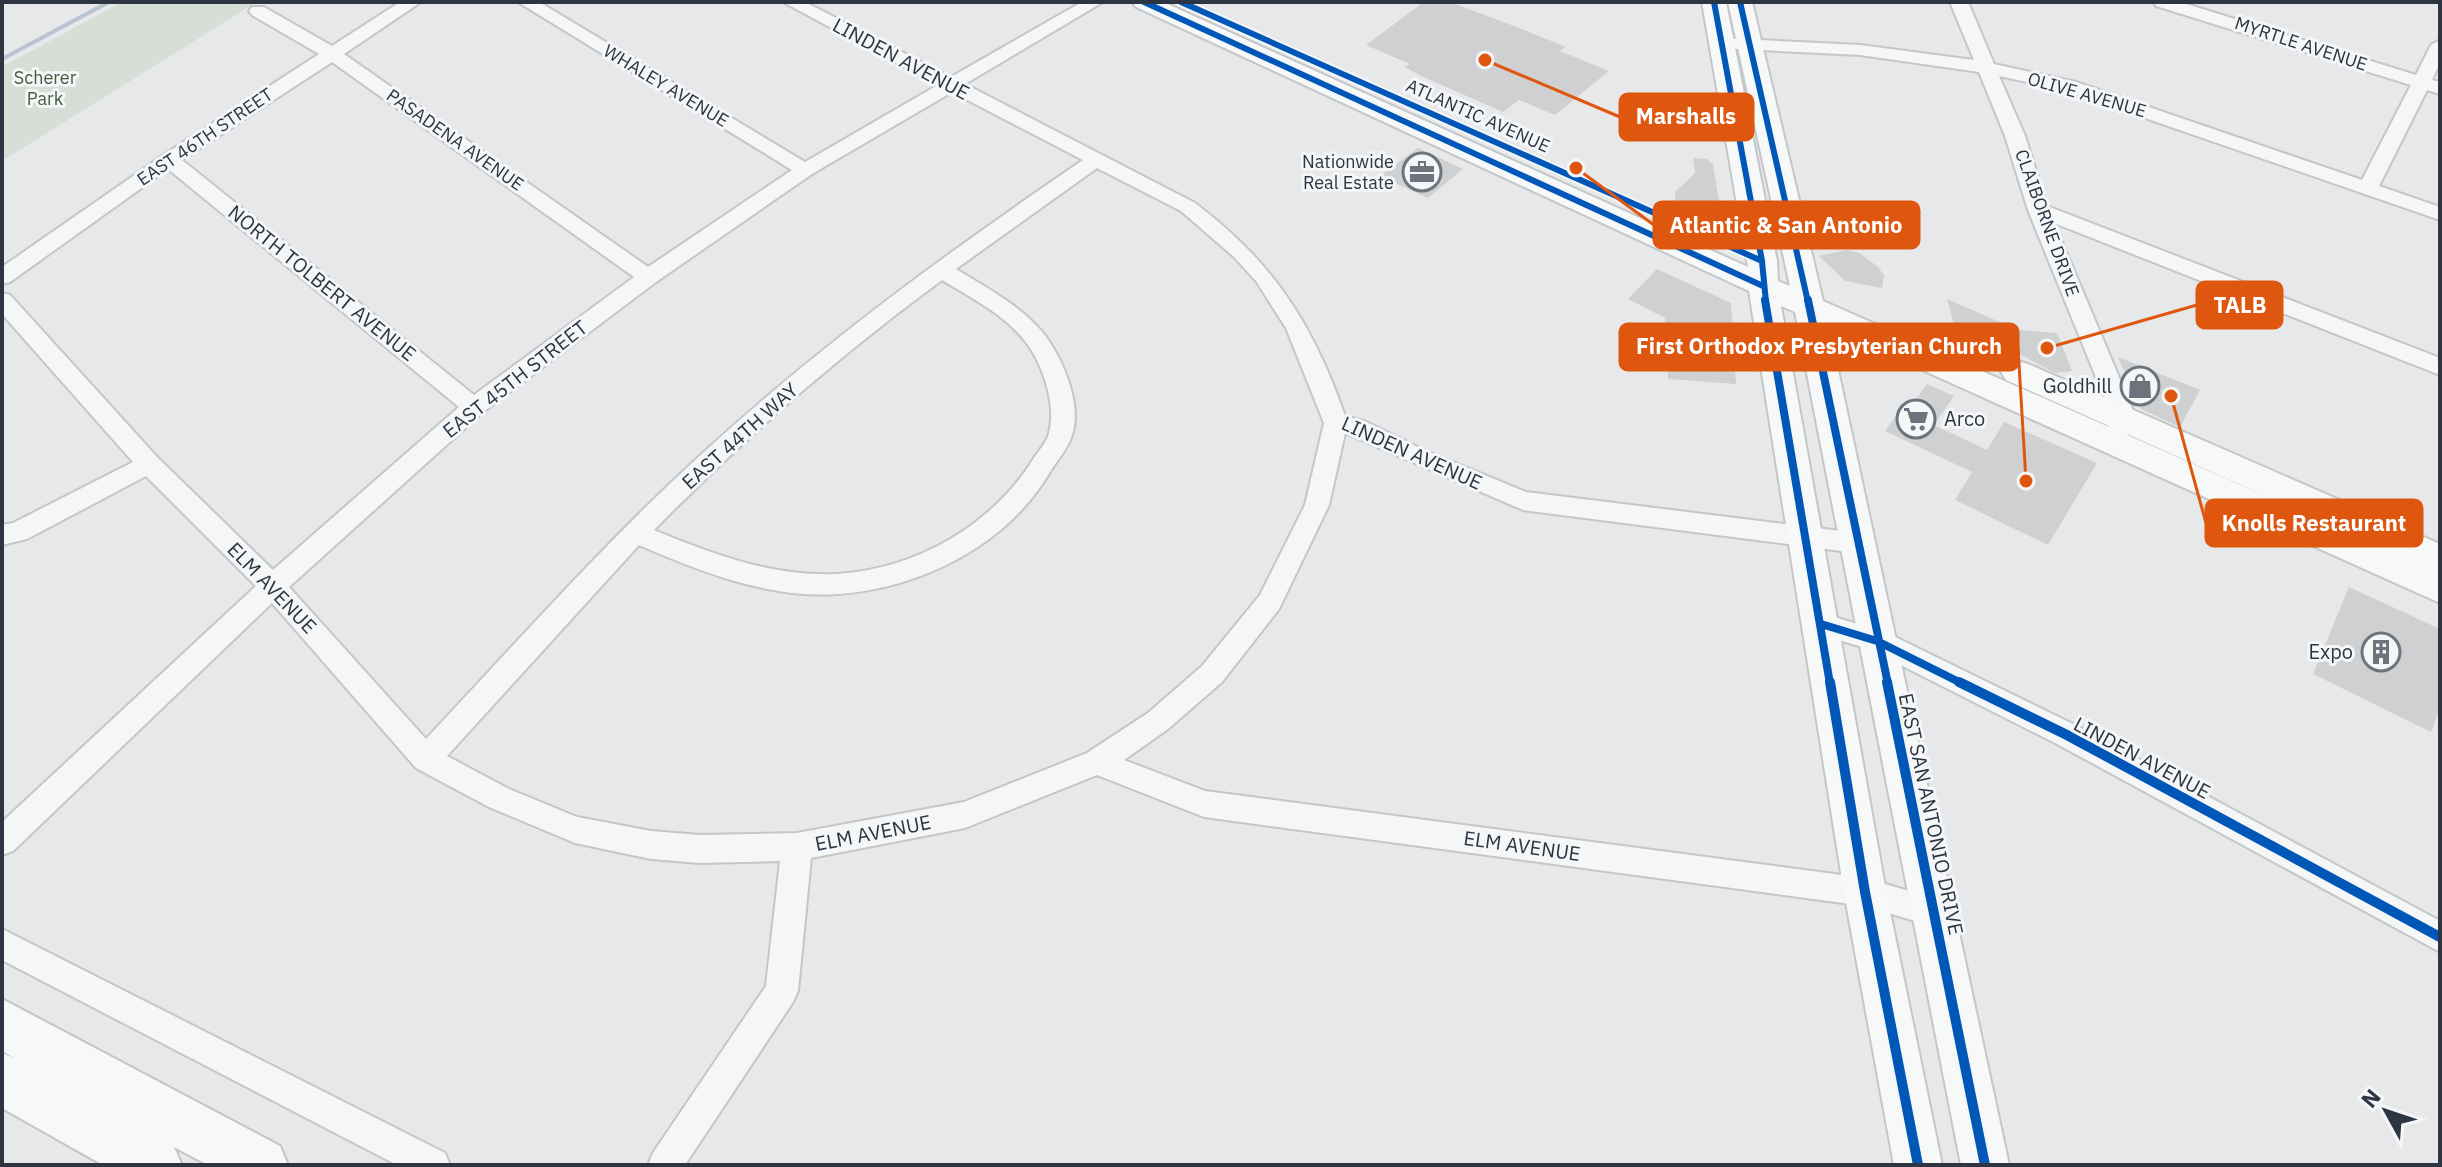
<svg xmlns="http://www.w3.org/2000/svg" width="2442" height="1167" font-family="'IBM Plex Sans',sans-serif">
	<style>
		.green { fill: #d7ddd7 }
		.lines { fill: none; stroke-linecap: round; stroke-linejoin: round }
		.stream { stroke: #b8c4d1; stroke-width: 4 }
		.building { fill: #ced0d2 }
		.minor-casing { stroke: #c4c6c8; stroke-width: 4 }
		.secondary-casing { stroke: #c4c6c8; stroke-width: 4 }
		.primary-casing { stroke: #c2c5c7; stroke-width: 4 }
		.minor { fill: #f5f6f6; fill-rule: evenodd }
		.secondary { fill: #f7f8f8; fill-rule: evenodd }
		.primary { fill: #f7f8f8; fill-rule: evenodd }
		.cycleway-far2-casing { stroke: #f4f6f8; stroke-width: 10 }
		.cycleway-far1-casing { stroke: #f4f6f8; stroke-width: 13 }
		.cycleway-casing { stroke: #f4f6f8; stroke-width: 15 }
		.cycleway-far2 { stroke: #0057b8; stroke-width: 6 }
		.cycleway-far1 { stroke: #0057b8; stroke-width: 8 }
		.cycleway { stroke: #0057b8; stroke-width: 10 }
		.labels { text-anchor: middle; stroke-width: 6; stroke-linejoin: round; paint-order: stroke }
		.far-street-label { font-size: 18px; fill: #2e3542; stroke: #f4f6f8 }
		.far-park-label { font-size: 18px; fill: #425c3d; stroke: #f4f6f8 }
		.far-poi-label { font-size: 18px; fill: #2e3542; stroke: #f4f6f8; text-anchor: end }
		.street-label { font-size: 20px; fill: #2e3542; stroke: #f4f6f8 }
		.poi-label { font-size: 20px; fill: #2e3542; stroke: #f4f6f8; text-anchor: end }
		.leader { fill: none; stroke: #df570f; stroke-width: 3 }
		.callout-dot { fill: #df570f; stroke: #f4f6f8; stroke-width: 3 }
		.callout { fill: #df570f; stroke: #df570f; stroke-width: 3 }
		.callout-label { font-size: 22px; text-anchor: middle; font-weight: bold; fill: #fff }
	</style>
	<rect width="100%" height="100%" fill="#e6e8ea"/>
	<!-- green -->
	<path class="green" d="M122,2h135l-255,159v-94z"/>
	<g class="lines">
		<!-- stream -->
		<path class="stream" d="M2,59l107,-57"/>
	</g>
	<!-- building -->
	<path class="building" d="M1424,2h26l64,24 52,21 -6,4 49,20 -54,44 -36,-15 -16,12 -82,-36 -16,-9 5,-3 -44,-19z
		M1418,148l45,21 -35,29 -48,-22z
		M1693,158l13,1 7,5 7,44 -11,7 -33,-12 -1,-11 20,-19z
		M1847,250l12,3 18,13 7,9 -2,13 -37,-7 -26,-25z
		M1657,269l74,34 5,81 -68,-5 -3,-61 -37,-19z
		M1947,299l57,25 1,5 52,4 15,38 -17,2 -43,-23 3,7 -59,-26z
		M2118,357l82,33 -20,37 -39,-18z
		M1927,384l27,12 -20,29 53,25 17,-28 93,41 -49,82 -93,-45 17,-28 -87,-41 16,-22 6,3z
		M2349,587l91,42v78l-9,25 -118,-58z"/>
	<g class="lines">
		<defs>
			<path id="minor" d="M400,2h21l-77,52 304,213 144,-97 -274,-168h21l266,160 133,-77 -155,-83h22l146,75 131,-75h21l-138,82 230,119c78,59 118,121 150,213l19,5 62,30 100,41 331,41 9,3 4,7 -4,7 -9,3 -334,-43 -178,-77 -16,72 -50,104 -57,73 -54,47 -44,31 81,31 660,87 81,24 5,10 -5,10 -11,5 -70,-21 -661,-89 -107,-42 -132,53 -154,30 -13,133 -5,11 -108,163h-37l5,-12 113,-167 14,-125 -80,2 -49,-4 -76,-16 -86,-36 -73,-39 -144,-165 -259,248 -11,4v-33l254,-236 -110,-110 -119,63 -25,6v-20l11,-2 120,-61 -131,-148v-21l8,2 148,163 115,112 186,-163 -291,-238 -158,113 -8,2v-17l160,-111 157,-102 -67,-39 -3,-4 3,-4h12l68,39zM332,62l302,215 -160,118 -292,-235zM952,92l131,68c-132,90 -261,184 -379,292 -98,89 -187,190 -278,287l-137,-152 193,-174 174,-131 156,-108zM1097,168l84,43 53,46 22,24 30,47 38,95 -19,82 -45,90 -58,71 -54,47 -61,40 -123,49 -167,31 -97,2 -49,-4 -74,-14 -68,-28 -62,-33 192,-211c62,27 131,54 199,49 84,-6 169,-49 212,-122 7,-12 18,-23 22,-37 10,-30 -8,-72 -25,-97 -23,-31 -59,-49 -91,-69zM942,280c31,19 70,38 90,71 13,22 24,56 17,82 -2,9 -10,17 -15,25 -42,68 -118,111 -198,116 -63,3 -124,-20 -182,-44 89,-91 185,-174 288,-250z
				M1950,2h18l26,62 82,18 286,98 49,-95 -255,-79 -3,-4h27l236,73 15,-30 9,-5v23l-8,17 8,2v12l-13,-4 -48,96 61,21v13l-376,-130 -65,-14 26,60 22,70 393,152v17l-386,-152 83,197 -12,18 -8,3 -8,-3 -4,-6 8,-13 -85,-209 -23,-74 -26,-64 -119,-17 -140,-7 -9,-5 9,-5 140,7 114,15z
				M1821,613l66,20 190,93 363,195v31l-383,-208 -188,-95 -57,-17 -4,-8 4,-8z
				M2,929l443,224 5,12h-53l-395,-205z"/>
			<path id="secondary" d="M1132,2h31l585,265 -46,-265h24l51,259 1,20 12,5 -62,-284h24l71,299 463,204 -280,-125 -5,-8 5,-8 11,-3 11,3 412,180v29l-4,-2 4,2v30l-611,-275 180,837h-48l-166,-853 -14,-6 105,586 56,273h-48l-50,-273 -95,-601 -613,-284z"/>
			<path id="primary" d="M2,999l278,147 8,19h-80l-34,-18 8,18h-79l-101,-57v-55l12,5 -12,-7z"/>
		</defs>
		<!-- minor casing -->
		<use href="#minor" class="minor-casing"/>
		<!-- secondary casing -->
		<use href="#secondary" class="secondary-casing"/>
		<!-- primary casing -->
		<use href="#primary" class="primary-casing"/>
		<!-- minor -->
		<use href="#minor" class="minor"/>
		<!-- secondary -->
		<use href="#secondary" class="secondary"/>
		<!-- primary -->
		<use href="#primary" class="primary"/>
		<defs>
			<path id="cycleway-far2" d="M1144,2l619,284
				M1181,2l581,259
				M1714,2l48,259 4,41
				M1740,2l68,300"/>
			<path id="cycleway-far1" d="M1765,300l65,384
				M1808,300l80,384
				M1821,624l56,17 86,43"/>
			<path id="cycleway" d="M1830,682l35,210 53,273
				M1887,682l98,483
				M1959,682l108,53 373,202"/>
		</defs>
		<!-- cycleway-far2 casing -->
		<use href="#cycleway-far2" class="cycleway-far2-casing"/>
		<!-- cycleway-far1 casing -->
		<use href="#cycleway-far1" class="cycleway-far1-casing"/>
		<!-- cycleway casing -->
		<use href="#cycleway" class="cycleway-casing"/>
		<!-- cycleway-far2 -->
		<use href="#cycleway-far2" class="cycleway-far2"/>
		<!-- cycleway-far1 -->
		<use href="#cycleway-far1" class="cycleway-far1"/>
		<!-- cycleway -->
		<use href="#cycleway" class="cycleway"/>
	</g>
	<!-- icons -->
	<defs>
		<symbol id="office-ring" viewBox="-11 -11 22 22"><circle r="9.5" fill="#f4f6f8" stroke="#6e747d" stroke-width="1.5"/><path d="M-6-3h4V-5.5h4V-3h4V5H-6ZM-1-4.5V-3h2v-1.5ZM-6 0V1H6V0Z" fill="#6e747d"/></symbol>
		<symbol id="shop-ring" viewBox="-11 -11 22 22"><circle r="9.5" fill="#f4f6f8" stroke="#6e747d" stroke-width="1.5"/><path d="M-5-2.5h2.3a2.7 3.5 0 0 1 5.4 0H5L5.5 6h-11ZM-1.5-2.5h3a1.5 2.3 0 0 0-3 0Z" fill="#6e747d"/></symbol>
		<symbol id="supermarket-ring" viewBox="-11 -11 22 22"><circle r="9.5" fill="#f4f6f8" stroke="#6e747d" stroke-width="1.5"/><path d="M-6-5.5h2.5l.6 2H6L4.5 2H-2.5L-4.4-4H-6ZM-1.5 3.2a1.3 1.3 0 1 0 .1 0ZM3 3.2a1.3 1.3 0 1 0 .1 0Z" fill="#6e747d"/></symbol>
		<symbol id="building-ring" viewBox="-11 -11 22 22"><circle r="9.5" fill="#f4f6f8" stroke="#6e747d" stroke-width="1.5"/><path d="M-4-6H4V6H1V3H-1V6H-4ZM-2.5-4.3h1.7v1.8h-1.7ZM.8-4.3h1.7v1.8H.8ZM-2.5-1h1.7V.8h-1.7ZM.8-1h1.7V.8H.8Z" fill="#6e747d"/></symbol>
	</defs>
	<g fill-rule="evenodd">
		<use href="#office-ring" x="1400" y="150" width="44" height="44"/>
		<use href="#shop-ring" x="2118" y="364" width="44" height="44"/>
		<use href="#supermarket-ring" x="1894" y="397" width="44" height="44"/>
		<use href="#building-ring" x="2359" y="630" width="44" height="44"/>
	</g>
	<g class="labels">
		<!-- far-street labels -->
		<g class="far-street-label">
			<text transform="translate(2301 44) rotate(18)" y="6">MYRTLE AVENUE</text>
			<text transform="translate(666 86) rotate(31)" y="6">WHALEY AVENUE</text>
			<text transform="translate(2087 95) rotate(16)" y="6">OLIVE AVENUE</text>
			<text transform="translate(1478 116) rotate(24)" y="6">ATLANTIC AVENUE</text>
			<text transform="translate(205 137) rotate(-34)" y="6">EAST 46TH STREET</text>
			<text transform="translate(455 140) rotate(35)" y="6">PASADENA AVENUE</text>
			<text transform="translate(2047 223) rotate(70)" y="6">CLAIBORNE DRIVE</text>
		</g>
		<!-- far-park labels -->
		<g class="far-park-label">
			<text x="45" y="84">Scherer<tspan x="45" dy="21">Park</tspan></text>
		</g>
		<!-- far-poi labels -->
		<g class="far-poi-label">
			<text x="1394" y="168">Nationwide<tspan x="1394" dy="21">Real Estate</tspan></text>
		</g>
		<!-- street labels -->
		<g class="street-label">
			<text transform="translate(901 59) rotate(28)" y="7">LINDEN AVENUE</text>
			<text transform="translate(322 283) rotate(39)" y="7">NORTH TOLBERT AVENUE</text>
			<text transform="translate(515 379) rotate(-38)" y="7">EAST 45TH STREET</text>
			<text transform="translate(740 436) rotate(-42)" y="7">EAST 44TH WAY</text>
			<text transform="translate(1412 453) rotate(24)" y="7">LINDEN AVENUE</text>
			<text transform="translate(272 588) rotate(46)" y="7">ELM AVENUE</text>
			<text transform="translate(2142 758) rotate(28)" y="7">LINDEN AVENUE</text>
			<text transform="translate(1931 814) rotate(78)" y="7">EAST SAN ANTONIO DRIVE</text>
			<text transform="translate(873 833) rotate(-11)" y="7">ELM AVENUE</text>
			<text transform="translate(1522 846) rotate(8)" y="7">ELM AVENUE</text>
		</g>
		<!-- poi labels -->
		<g class="poi-label">
			<text x="2112" y="393">Goldhill</text>
			<text x="1944" y="426" text-anchor="start">Arco</text>
			<text x="2353" y="659">Expo</text>
		</g>
	</g>
	<!-- callouts -->
	<path class="leader" d="M1485 60L1620 117M1576 168L1654 225M2047 348L2197 305M2026 481L2018 347M2171 396L2206 523"/>
	<g class="callout-dot">
		<circle cx="1485" cy="60" r="8"/>
		<circle cx="1576" cy="168" r="8"/>
		<circle cx="2047" cy="348" r="8"/>
		<circle cx="2026" cy="481" r="8"/>
		<circle cx="2171" cy="396" r="8"/>
	</g>
	<g class="callout">
		<rect x="1620" y="94" width="133" height="46" rx="8"/>
		<rect x="1654" y="202" width="265" height="46" rx="8"/>
		<rect x="2197" y="282" width="85" height="46" rx="8"/>
		<rect x="1620" y="324" width="398" height="46" rx="8"/>
		<rect x="2206" y="500" width="216" height="46" rx="8"/>
	</g>
	<g class="callout-label">
		<text x="1686" y="124">Marshalls</text>
		<text x="1786" y="233">Atlantic &amp; San Antonio</text>
		<text x="2240" y="313">TALB</text>
		<text x="1819" y="354">First Orthodox Presbyterian Church</text>
		<text x="2314" y="531">Knolls Restaurant</text>
	</g>
	<!-- border -->
	<rect width="2442" height="1167" fill="none" stroke="#2e3542" stroke-width="8"/>
	<!-- north arrow -->
	<g transform="translate(2386 1111) rotate(310)" stroke="#f4f6f8" stroke-width="6" paint-order="stroke">
	<path d="M0-6L14 30L0 20L-14 30Z" fill="#2e3542"/>
	<text y="-12" font-size="22" font-weight="bold" text-anchor="middle" fill="#2e3542">N</text>
	</g>
</svg>
